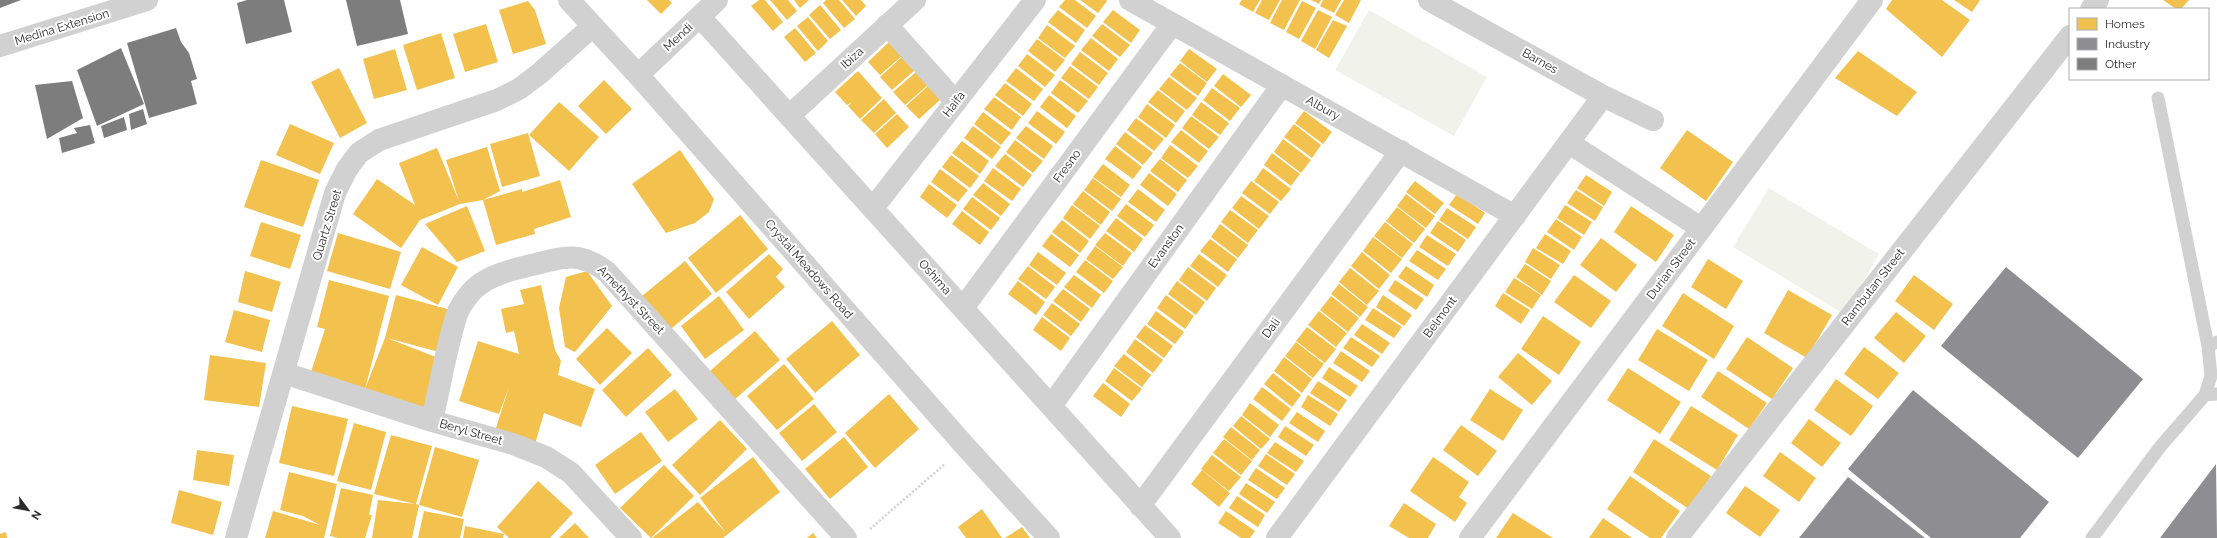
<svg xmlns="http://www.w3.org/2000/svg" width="2217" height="538" font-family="Raleway,sans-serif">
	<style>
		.green { fill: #f1f3ea }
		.homes { fill: #f2c14e }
		.industry { fill: #8d8d92 }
		.building { fill: #7d7d7d }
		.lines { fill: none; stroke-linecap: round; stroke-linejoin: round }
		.path { stroke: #d1d1d1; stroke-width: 2.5; stroke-dasharray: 2 2; stroke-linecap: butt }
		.lane { stroke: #d1d1d1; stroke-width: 13 }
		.street { stroke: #d1d1d1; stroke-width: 22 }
		.labels { text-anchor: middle; stroke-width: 4; stroke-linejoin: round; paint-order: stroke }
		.street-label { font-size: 12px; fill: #2c2c2c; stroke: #fff }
	</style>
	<rect width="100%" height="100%" fill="#fff"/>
	<!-- green -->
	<path class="green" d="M1369,10l118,67 -33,59 -119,-66z
		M1769,188l110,66 -35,60 -111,-67z"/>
	<!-- homes -->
	<path class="homes" d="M647,0h22l3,3 -11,11z
		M759,0h6l18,22 -10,9 -22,-25z
		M770,0h18l9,11 -10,9z
		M794,0h15l-9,8z
		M826,0h13l16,19 -11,9 -21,-25z
		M842,0h19l5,6 -10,10z
		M1065,0h10l21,16 -9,12 -28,-21z
		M1080,0h26l1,1 -9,12z
		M1242,0h18l-7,12 -14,-8z
		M1262,0h18l-11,20 -14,-7z
		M1282,0h18l-16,30 -14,-7z
		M1311,0h10l-2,4z
		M1323,0h18l-7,13 -14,-7z
		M1344,0h17l-12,23 -14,-8z
		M1892,0h50l28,20 -28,37 -56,-48z
		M1954,0h26l-8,12z
		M2163,0h26l-8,9h-5z
		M528,1l7,9 11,34 -33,10 -14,-44z
		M1302,1l14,7 -17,31 -13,-7z
		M820,5l21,25 -11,9 -21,-24z
		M1058,10l27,20 -9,13 -28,-21z
		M1113,10l27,20 -9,13 -28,-21z
		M1318,10l14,7 -17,32 -14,-8z
		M808,17l20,24 -10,10 -21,-25z
		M1333,20l14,6 -18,32 -13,-8z
		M486,24l12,38 -33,10 -12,-38z
		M1102,24l28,21 -10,12 -28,-21z
		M1047,25l28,21 -10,12 -27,-20z
		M795,28l21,25 -11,9 -21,-25z
		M441,33l14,45 -38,12 -14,-45z
		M1091,38l27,21 -9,12 -28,-21z
		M1037,39l28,21 -10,12 -27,-21z
		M890,41l13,14 -23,20 -12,-13z
		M395,49l12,41 -33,9 -11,-40z
		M1189,49l28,20 -10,13 -27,-21z
		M1858,51l59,41 -20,24 -62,-38z
		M1080,52l28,21 -9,12 -28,-21z
		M1027,54l28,21 -10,12 -27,-21z
		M903,56l12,14 -23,20 -12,-13z
		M1180,63l27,20 -9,13 -28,-21z
		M1070,66l28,21 -9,12 -28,-21z
		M339,68l28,55 -27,15 -29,-56z
		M1016,68l27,21 -9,12 -28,-20z
		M858,71l24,27 -22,21 -12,-13 4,-4 -5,3 -12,-13z
		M916,72l12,13 -23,20 -12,-13z
		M1223,74l28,21 -10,12 -27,-21z
		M1169,77l28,21 -10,12 -28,-21z
		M604,80l28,29 -26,25 -28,-28z
		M1060,80l28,21 -10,12 -27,-20z
		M1005,83l27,21 -9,12 -28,-21z
		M929,85l12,14 -22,20 -13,-13z
		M1212,88l28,20 -10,13 -27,-21z
		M1158,90l27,21 -9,12 -28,-21z
		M1049,95l27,21 -9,12 -27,-21z
		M994,97l27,20 -9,13 -28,-21z
		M884,99l12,14 -22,20 -13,-13z
		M559,102l40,35 -30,34 -40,-36z
		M1201,102l28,21 -9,12 -28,-20z
		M1147,104l28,21 -9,13 -28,-21z
		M1037,111l28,21 -9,12 -28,-21z
		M1304,111l28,21 -9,12 -28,-21z
		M983,112l28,21 -10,12 -27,-21z
		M897,114l12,13 -22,21 -12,-14z
		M1191,116l28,21 -10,12 -27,-21z
		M1136,118l28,21 -10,12 -27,-21z
		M290,124l44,19 -14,31 -44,-19z
		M1294,124l27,21 -9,13 -28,-21z
		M973,126l28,21 -9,12 -28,-21z
		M1026,126l27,20 -9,13 -28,-21z
		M1181,130l27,21 -9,12 -28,-21z
		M1687,130l46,32 -27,39 -46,-33z
		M1125,132l28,21 -10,12 -27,-21z
		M528,133l12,43 -38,11 -12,-43z
		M1283,139l28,21 -10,13 -27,-21z
		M1015,140l28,21 -10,12 -27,-21z
		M962,141l27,20 -9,13 -28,-21z
		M1170,145l28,21 -10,12 -27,-20z
		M1115,146l27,21 -9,12 -28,-20z
		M487,147l13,44 -17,9 -23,4 -40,16 -19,28 -48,-34 24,-35 38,26 -16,-42 38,-15 22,53 -13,-41z
		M680,150l34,49 -5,13 -14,11 -29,10 -34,-49z
		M1272,153l28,21 -9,12 -27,-21z
		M1005,154l27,21 -9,12 -28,-21z
		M951,155l28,21 -9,12 -28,-21z
		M1160,159l27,21 -9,12 -28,-21z
		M261,160l58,20 -16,47 -59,-20z
		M1103,164l27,21 -9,12 -28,-20z
		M993,168l28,21 -9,12 -28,-20z
		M1263,168l28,21 -10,12 -27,-20z
		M940,169l28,21 -10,12 -27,-20z
		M1149,173l28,21 -9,12 -28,-21z
		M1586,175l26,17 -8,14 -27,-18z
		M1093,178l28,21 -9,12 -28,-21z
		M560,180l11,37 -37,12 1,5 -39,11 -13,-45 39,-11v3z
		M1251,181l28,21 -9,12 -28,-21z
		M1415,181l29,22 -9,11 -29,-22z
		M983,183l27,21 -9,12 -28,-21z
		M929,184l28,21 -10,13 -27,-21z
		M1138,189l27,21 -9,12 -28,-20z
		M1576,190l27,17 -8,14 -28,-18z
		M1083,191l27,21 -9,13 -28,-21z
		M1406,194l29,22 -9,12 -29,-22z
		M1457,194l28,19 -7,11 -29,-19z
		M1241,196l28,20 -10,13 -27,-21z
		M972,197l28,21 -9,12 -28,-21z
		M1126,204l28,21 -9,12 -28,-21z
		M1072,205l28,21 -10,13 -27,-21z
		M1565,205l27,17 -8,13 -27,-17z
		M467,206l18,45 -28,11 -32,-38z
		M1631,206l43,29 -18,27 -42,-30z
		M1397,207l28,22 -11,14 -28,-22z
		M1447,208l29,19 -8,12 -29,-19z
		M1230,210l28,20 -10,13 -27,-21z
		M962,211l27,21 -9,13 -28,-21z
		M740,215l28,34 -52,44 -28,-35z
		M1116,218l27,21 -9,13 -28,-21z
		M1556,219l26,18 -8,13 -27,-18z
		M1062,220l27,21 -9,12 -28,-21z
		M1438,221l28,19 -8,12 -28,-19z
		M261,222l40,13 -11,34 -40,-13z
		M1385,222l28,22 -11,14 -28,-22z
		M1220,224l28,21 -10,13 -27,-21z
		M338,233l63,19 -11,37 -63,-18z
		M1105,233l27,20 -9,13 -28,-21z
		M1051,234l28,21 -9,12 -28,-21z
		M1545,234l26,17 -8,13 -27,-16z
		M1427,235l29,19 -8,12 -29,-19z
		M1373,237l29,22 -11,14 -28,-22z
		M1601,238l36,27 -21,27 -36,-27z
		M1210,239l27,20 -9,13 -28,-21z
		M1095,246l28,21 -10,12 -27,-20z
		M422,247l36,20 -20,38 -37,-20z
		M1533,248l27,17 -9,14 -26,-17z
		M1417,250l29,19 -8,11 -29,-19z
		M1038,252l28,21 -9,12 -28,-20z
		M1362,252l28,23 -11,14 -28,-23z
		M769,254l14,15 -7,8 9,10 -36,32 -23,-27z
		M1199,254l28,21 -9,12 -28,-21z
		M1708,259l35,22 -17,28 -35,-22z
		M1085,260l28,21 -9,12 -28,-21z
		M685,261l27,33 -47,40 -28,-34z
		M1525,264l26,17 -9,14 -26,-18z
		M1028,266l27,21 -9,12 -28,-20z
		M1406,266l28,19 -7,12 -29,-20z
		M1188,267l28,21 -9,13 -28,-21z
		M1350,268l29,23 -12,14 -28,-23z
		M245,271l36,11 -9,30 -34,-10z
		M587,271l25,35 -37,46 -10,-5 -6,-39 7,-31z
		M1074,275l27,20 -9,13 -28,-21z
		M1574,275l37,26 -20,27 -37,-26z
		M1914,275l39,29 -19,26 -39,-29z
		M1514,278l27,17 -9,14 -27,-17z
		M329,280l60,16 -24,93 -54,-17 14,-43 -8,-2z
		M1395,280l29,19 -8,11 -28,-19z
		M1018,281l27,21 -9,13 -28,-21z
		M1177,281l28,21 -9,13 -28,-21z
		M1339,284l29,23 -8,10 -29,-23z
		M541,285l14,65 6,11 -3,14 37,14 -14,38 -37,-14 -9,31 -40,-13 14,-44 -10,27 -40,-13 19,-60 41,13 -5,-23 -8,2 -5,-24 23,-5 -4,-14z
		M1063,289l27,20 -9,13 -28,-21z
		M1788,290l44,25 -25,43 -43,-25z
		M1503,293l27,17 -9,14 -26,-18z
		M1683,293l51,33 -20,33 -52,-33z
		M396,295l55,15 -12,42 -52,-14 54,21 -16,49 -60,-19 20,-51z
		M1166,295l28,21 -9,13 -28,-21z
		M1383,295l29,20 -8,11 -28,-19z
		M719,296l25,34 -39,29 -24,-33z
		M1331,296l28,22 -11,14 -28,-22z
		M1052,303l28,21 -9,12 -28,-21z
		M1373,308l29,19 -8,11 -29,-18z
		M234,310l36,10 -8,32 -37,-10z
		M1156,311l28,21 -9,12 -28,-20z
		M1319,311l28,22 -11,14 -28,-22z
		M1896,312l30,24 -22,27 -30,-25z
		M1543,316l38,26 -22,33 -38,-26z
		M1042,317l28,21 -9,13 -28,-21z
		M832,321l28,34 -45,38 -29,-34z
		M1362,324l28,19 -8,11 -28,-19z
		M1145,325l28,21 -9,12 -28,-21z
		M1307,327l29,22 -11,14 -29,-22z
		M607,328l25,25 -32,32 -24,-26z
		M1657,329l51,31 -19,31 -51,-31z
		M755,331l25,29 -46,40 -25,-28z
		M1351,337l29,19 -8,11 -29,-19z
		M1747,337l46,31 -21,31 -46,-30z
		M1135,339l28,21 -10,13 -27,-21z
		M1296,342l28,22 -11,14 -28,-22z
		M1864,347l35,26 -21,26 -34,-25z
		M648,348l24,27 -46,42 -24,-27z
		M1341,351l29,20 -8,11 -29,-19z
		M1518,353l34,28 -20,24 -34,-28z
		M1124,354l27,21 -9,12 -28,-21z
		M210,355l56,8 -7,44 -55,-7z
		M1284,357l28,22 -10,14 -28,-22z
		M784,364l30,35 -37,31 -30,-34z
		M1329,367l29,19 -8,11 -28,-19z
		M1114,368l28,21 -10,12 -27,-20z
		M1628,368l53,34 -21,32 -53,-34z
		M1718,371l49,32 -18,26 -48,-32z
		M1273,373l28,22 -9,12 -28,-23z
		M1836,379l37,27 -22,30 -37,-26z
		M1318,381l29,19 -8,12 -29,-19z
		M1103,383l27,21 -9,13 -28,-21z
		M1262,387l29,22 -9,12 -29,-22z
		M675,389l23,30 -30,23 -23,-30z
		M1490,389l33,21 -20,31 -33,-21z
		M889,394l30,35 -44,39 -30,-35z
		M1308,395l30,19 -8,12 -29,-19z
		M1250,403l29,22 -9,12 -28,-22z
		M814,404l23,28 -35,29 -23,-28z
		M292,406l56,13 -14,57 -55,-13z
		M1691,406l47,29 -21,35 -48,-30z
		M1297,412l28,19 -7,11 -29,-19z
		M1241,416l29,23 -9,10 -28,-23z
		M1809,419l32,24 -19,24 -31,-24z
		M720,420l27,29 -47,46 -28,-30z
		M354,423l32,9 -15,58 -34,-9z
		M1461,425l36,26 -19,25 -35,-26z
		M1285,426l29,19 -8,11 -28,-19z
		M1231,427l29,23 -8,10 -29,-23z
		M641,432l21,29 -47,33 -20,-29z
		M391,435l41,11 -16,58 3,1 -7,33h-40l6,-38 37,4 -41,-10z
		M844,437l24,30 -38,32 -25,-30z
		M1224,439l28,22 -11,14 -28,-22z
		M1654,439l57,37 -22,33 -56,-37z
		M1275,442l29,19 -8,11 -29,-19z
		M435,447l44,13 -17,57 -43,-12z
		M197,450l37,5 -5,31 -36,-6z
		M1780,452l36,26 -17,24 -36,-26z
		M1266,454l29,20 -8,11 -29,-19z
		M1212,455l29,22 -12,14 -28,-22z
		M753,457l27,35 -57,46h-71l46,-36 28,31 -26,-35z
		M1433,457l36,25 -10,15 8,6 -12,19 -45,-31z
		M664,465l30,31 -43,42 -31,-30z
		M1256,468l29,20 -8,11 -29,-19z
		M1202,470l28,23 -11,14 -28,-23z
		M289,472l48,12 -13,54h-59l8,-27 47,14 -17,-9 -23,-6z
		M1630,476l50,35 -19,27h-11l-43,-29z
		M538,481l35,32 -23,25h-41l-12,-11z
		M1246,483l29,19 -8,11 -28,-19z
		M1745,486l35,24 -20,27 -34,-24z
		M341,488l32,7 -4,20h3l-7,23h-27l-8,-2z
		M179,490l43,12 -9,33 -42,-12z
		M1237,496l28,19 -7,12 -29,-19z
		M1404,503l32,21 -8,14h-19l-20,-12z
		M982,509l20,29h-36l-8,-11z
		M424,511l40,8 -4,19h-42z
		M1226,511l29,20 -5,7h-9l-23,-15z
		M1513,513l40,25h-57z
		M1603,518l29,20h-43z
		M575,523l14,15h-30z
		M465,526l39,8 -1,4h-40z
		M1022,527l8,11h-25z
		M6,532l1,6h-7v-4z
		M813,533l4,5h-10z"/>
	<!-- industry -->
	<path class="industry" d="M2006,267l137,112 -65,79 -137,-112z
		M1913,390l136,112 -29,36h-89l-83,-69z
		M2216,464l1,74h-57z
		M1848,477l77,61h-126z"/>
	<!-- building -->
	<path class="building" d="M0,0h21l-21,8z
		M247,0h37l8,32 -46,12 -9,-41z
		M346,0h54l8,34 -51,12z
		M176,28l5,14 8,11 8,26 -6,2 6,23 -48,14 -22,-75z
		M121,48l23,56 -47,22 -20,-56z
		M72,81l11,37 -36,21 -12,-54z
		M143,109l4,15 -16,6 -2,-16z
		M124,117l3,13 -23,8 -3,-12z
		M90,125l5,18 -33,10 -3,-15 18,-5 -3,-5z"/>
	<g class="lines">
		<!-- path -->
		<path class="path" d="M870,529l75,-65"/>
		<!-- lane -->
		<path class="lane" d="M2158,98l50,248
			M2205,395l12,-1
			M2092,538l68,-91 45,-52 6,-19 -3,-30 9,-4"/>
		<!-- street -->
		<path class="street" d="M569,0l69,75 327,371 84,92
			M1130,0l385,216
			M1429,0l174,96 50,24
			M2091,9l7,-9
			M700,17l470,521
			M887,25l69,77
			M0,46l147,-46
			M638,75l79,-75
			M789,116l126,-116
			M1569,143l132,85
			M873,208l162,-208
			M963,308l209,-284
			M284,373l148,48 81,23 33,13 25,16 60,65
			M1051,406l231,-321
			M432,421c8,-35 14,-73 25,-107 3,-8 11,-19 17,-25 16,-15 41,-20 62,-25 30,-8 45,-12 71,8l239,266
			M1140,506l261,-355
			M236,538l99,-345 12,-24 12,-16 20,-13 118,-40 22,-11 20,-15 54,-48
			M1277,538l326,-442
			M1470,538l402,-538
			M1677,538l393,-502"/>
	</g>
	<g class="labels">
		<!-- street labels -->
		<g class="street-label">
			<text transform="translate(62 27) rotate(-17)" y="4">Medina Extension</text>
			<text transform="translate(678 37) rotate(-43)" y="4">Mendi</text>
			<text transform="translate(852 58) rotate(-42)" y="4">Ibiza</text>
			<text transform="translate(1540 61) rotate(29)" y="4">Barnes</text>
			<text transform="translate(954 104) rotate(-52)" y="4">Haifa</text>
			<text transform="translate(1323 108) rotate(29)" y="4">Albury</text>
			<text transform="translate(1067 166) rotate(-54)" y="4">Fresno</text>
			<text transform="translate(327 225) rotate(-73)" y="4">Quartz Street</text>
			<text transform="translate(1166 246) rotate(-54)" y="4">Evanston</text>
			<text transform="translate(809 269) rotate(49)" y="4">Crystal Meadows Road</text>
			<text transform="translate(1671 269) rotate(-53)" y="4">Durian Street</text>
			<text transform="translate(935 277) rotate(48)" y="4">Oshima</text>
			<text transform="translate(1873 287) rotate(-52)" y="4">Rambutan Street</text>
			<text transform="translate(631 300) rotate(46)" y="4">Amethyst Street</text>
			<text transform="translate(1440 317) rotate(-54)" y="4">Belmont</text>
			<text transform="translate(1271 328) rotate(-54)" y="4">Dali</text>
			<text transform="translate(471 432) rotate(16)" y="4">Beryl Street</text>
		</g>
	</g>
	<!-- legend -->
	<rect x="2069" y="8" width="140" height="72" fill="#ffffff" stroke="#ababab"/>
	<rect x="2077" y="18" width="20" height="12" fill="#f2c14e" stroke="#ababab"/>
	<text x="2105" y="28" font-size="12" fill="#2c2c2c">Homes</text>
	<rect x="2077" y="38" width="20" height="12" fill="#8d8d92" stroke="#ababab"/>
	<text x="2105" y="48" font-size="12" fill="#2c2c2c">Industry</text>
	<rect x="2077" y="58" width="20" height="12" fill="#7d7d7d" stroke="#ababab"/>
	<text x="2105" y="68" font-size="12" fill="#2c2c2c">Other</text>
	<!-- north arrow -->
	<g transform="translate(28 510) rotate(122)" stroke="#ffffff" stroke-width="3" paint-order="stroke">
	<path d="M0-3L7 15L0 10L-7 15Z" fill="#2c2c2c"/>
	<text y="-6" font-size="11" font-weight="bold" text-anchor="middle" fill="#2c2c2c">N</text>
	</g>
</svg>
